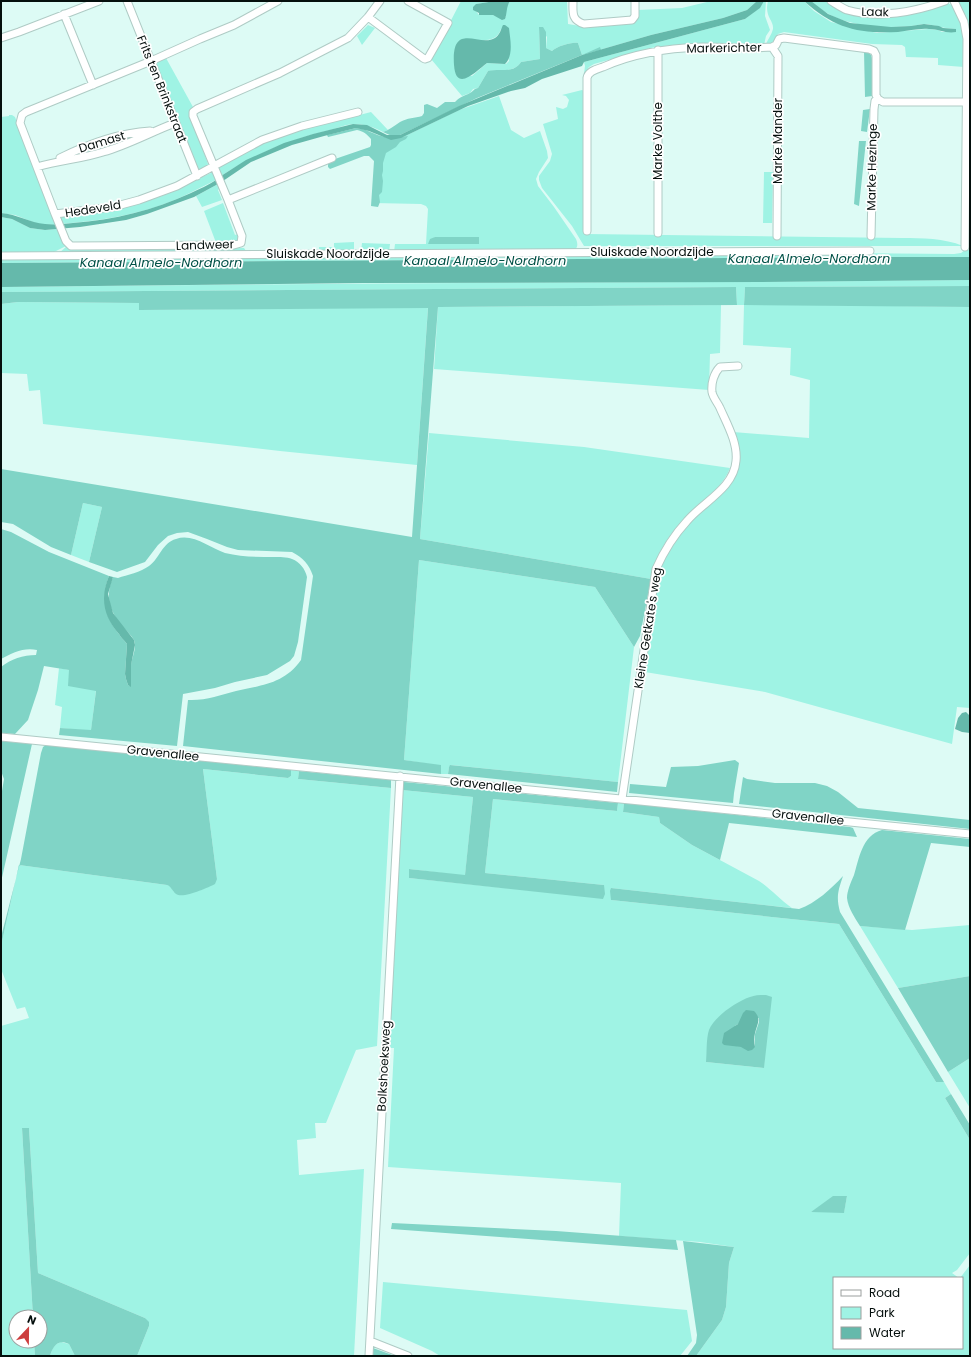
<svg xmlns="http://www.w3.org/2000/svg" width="971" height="1357" font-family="Poppins,sans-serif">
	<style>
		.green { fill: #9ff3e4; fill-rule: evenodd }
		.forest { fill: #80d4c6; fill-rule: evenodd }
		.water { fill: #65b9ab }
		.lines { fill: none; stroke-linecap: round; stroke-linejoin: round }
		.minor-casing { stroke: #afcbc5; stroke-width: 9 }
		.minor { stroke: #fff; stroke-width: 7 }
		.labels { text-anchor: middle; stroke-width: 3.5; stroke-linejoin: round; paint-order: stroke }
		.street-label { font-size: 12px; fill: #050f0d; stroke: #fff }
		.water-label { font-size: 13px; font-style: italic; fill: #025147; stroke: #fff }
	</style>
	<rect width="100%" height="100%" fill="#ddfbf5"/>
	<!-- green -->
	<path class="green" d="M461,1h34l-19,3v7l3,4h14l5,2h8v-10l4,-6h57l1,23 12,2 49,-2 3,-2 6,-12 44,-2 29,-7h46l-10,9 -24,8 -72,17 -69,20 -4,-12c-7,-1 -20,3 -26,8l-6,-3 1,-11 -8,-9 1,31 -19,3c-7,11 -22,8 -33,9l-10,17 -5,1 -3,4 -8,3 -31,-37zM503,28l6,33 -3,3 -19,-1 -15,13 -16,-3c-3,-12 -4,-28 8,-34 14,0 32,6 37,-10z
		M764,1h2l-1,15 5,14 -4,6 -2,9h-86l-15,1 -12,2 -57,16 -5,3 -5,7 1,-8 -1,-4 161,-43 14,-11z
		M768,1h36l10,10 17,11 46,11 51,-4 10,1 4,2h14v-3c-11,0 -20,-4 -31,-5 -5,0 -10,2 -15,2 -33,3 -74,0 -99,-25h14l19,11 59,3 20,-3 24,-9c19,4 17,49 17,64l-26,-2v-7l-32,-1 -1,-10 -3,-2 -30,-1 -88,-12 -6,2 -5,9 -7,1c2,-5 6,-10 7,-15 1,-9 -9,-12 -5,-28z
		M959,1h11v32l-4,-17 -7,-12z
		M368,25l7,3 -13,17 -5,-9z
		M166,58l27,49 -4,4 19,53v2l-11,4 -41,-105 2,-3z
		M582,90l2,1 -1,137 3,6 316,4c20,0 42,0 61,8h-379l-12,-20 -30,-38 -3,-8v-4l11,-15 2,-7 -9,-30 15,-5 -2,-12 7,2 4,-2 2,-7 -3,-4 -4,-1z
		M499,96l12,34 13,8 16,-7 7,20 1,7 -9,14 -3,7 2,7 16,21 22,32c2,5 2,8 -2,12l-180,1 1,-8h31l2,-35 -2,-3 -5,-2 -47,-1 7,-48 20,-17 58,-28zM435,237h44v7h-51z
		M371,112l17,18 -5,2c-9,-5 -19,-8 -29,-8 -7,0 -16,4 -24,6 -38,9 -76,24 -109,46l-3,-8 4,-3c21,-12 42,-23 66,-32 27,-9 55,-13 83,-21z
		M9,115h3l3,2 41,108 -18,-1 -23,-9 -14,-2v-96l8,-1z
		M213,172l3,8 -4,2c-15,7 -29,15 -45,21 -34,13 -70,18 -106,21l-2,-7 66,-10 37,-11z
		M764,172h9l-1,51h-9z
		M218,184l2,4 -2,2 4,10 -20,7 -6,-11z
		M223,203l12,32 3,-1c2,4 0,6 -2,8l-27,1 6,-3 -11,-29z
		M1,217l11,2 18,9 15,2 12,-1 9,17 -14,7 -51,1z
		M354,242v11h-35v-6h15v-4z
		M362,243l28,1 -1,8h-28z
		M67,246l3,3 11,1 163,-2 2,3 -188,3z
		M965,250h5v7h-96l-873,6v-5l838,-5 115,1 7,-1z
		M970,280v6l-225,1 -1,17 226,3v401l-13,-1 -5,37 -187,-52 -120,-20c3,-18 5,-36 7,-54 3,-20 3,-41 12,-60 17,-31 45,-56 69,-81v-45l76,6 1,-58 -20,-5 1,-27 -48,-3 1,-40h-7l-1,-18 -735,5v-5c67,-1 133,-1 200,-2 256,-3 513,-2 769,-5z
		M18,302l121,1v7l289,-3 -11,158 -137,-14 -237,-27 -3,-34 -11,1 -2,-17 -26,-1v-69z
		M721,305l-1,48 -10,1 -1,36 -275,-21 4,-62z
		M429,433l155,14 146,21c-6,17 -21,27 -34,39 -21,19 -40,44 -45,72l-231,-40z
		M83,503l19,4 -13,55 -18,-7z
		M419,560l176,27 39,60 -16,135 -167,-17 -2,2 -1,7h-7v-8l-37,-6z
		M59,668l10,2 27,20 -5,41 -31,-3 2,-21 -7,-2z
		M203,769l85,9 3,-2v-6l8,1 -1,8 93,9 -14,258 -21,4 -30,73h-11l1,15 -19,2 2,35 65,-6 -10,187h-217l12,-30 -4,-8 -107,-45 -9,-145h-7l11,189h-17v24h18l1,15h-34v-330l28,-8 -4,-11 -8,2 -16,-40v-23l18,-81 148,20 4,1 3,6 43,-13z
		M402,790l71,7 -8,79 -55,-7 -1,9 136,14 59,-7 -119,-12 8,-74 124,12 1,-8h6l-1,9 36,5 1,6 32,22 67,36c12,8 21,19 33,27l-181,-20v12l228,24 97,158h8l7,12 -6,4 25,42v113l-13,17 -5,3 7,5h-125v70h128v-70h-2l10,-13v91h-274l26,-36 4,-13 3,-44 5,-16 -34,-5 -81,-6 2,-53 -233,-16 6,-119h-6zM766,995l-2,73 -58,-6 45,-65zM847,1196l-3,16h-33z
		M970,925v51l-72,12 -38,-62 52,4z
		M970,1058v50l-22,-36z
		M383,1282l304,28 5,31 -12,15h-240l-8,-5 -52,-23z
		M61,1342l8,2 6,12h-25c2,-7 4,-12 11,-14z"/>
	<!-- forest -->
	<path class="forest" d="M539,27h4l3,5v16l6,3c6,-5 19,-9 26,-8l4,12 18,-8 1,3 -19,5 -105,43 -77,37 -8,1 -9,-4c6,-2 11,-6 17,-10 7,-4 15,-4 22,-6l2,-3v-8l3,-1 10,4 8,-6h10c7,-7 8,-5 15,-9 4,-2 3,-4 8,-5l10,-17c11,-3 26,3 33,-9l19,-3z
		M864,51c6,2 8,3 8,9v36l-7,1z
		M870,109l-3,23 -6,-1 2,-21z
		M356,128c12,1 18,7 29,9 8,2 16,0 23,-1l-2,3 -6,3 -4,5 -10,6 -3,10v8l-1,4 1,6 -1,11 -3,3 1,7 -2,5 -7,-1 3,-45 -5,-5h-5l-34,13 -2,-2v-4l7,-4 35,-12 1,-2v-6c-4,-5 -8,-8 -14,-9l-29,7 -1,-2z
		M859,141h7l-7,65 -5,-2z
		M435,237h44v7h-51l2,-5z
		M970,286v21l-226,-2 1,-18z
		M736,287l1,18 -299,2 -18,232 231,40 -11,57 -6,11 -39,-60 -176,-27 -15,200 37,5v9l-258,-28 5,-46c17,1 32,-5 48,-9 26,-6 48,-7 65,-31l12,-84c-4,-12 -10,-18 -21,-24l-54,-2 -11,-3 -20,-8 -19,-7 -11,1 -9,3 -10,9 -13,17 -28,10 -28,-10 13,-55 -19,-4 -12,52 -20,-8 -38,-23 -12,-2v-53l411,68 16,-229 -289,2v-7l-121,-1 -17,2v-12z
		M1,529l10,3 38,20 60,24c-8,20 -5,41 10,58 2,4 5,6 8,10l-2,30 1,5 2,6 2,1c1,-6 -1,-14 1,-21 1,-8 6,-17 3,-25 -3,-5 -8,-10 -12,-14 -13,-16 -17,-30 -9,-49l5,1c9,-3 23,-6 31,-12 11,-8 13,-23 27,-27 17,-6 34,9 49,14 16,4 33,4 49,4 5,0 13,0 18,2 8,3 13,10 15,18l-9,65 -4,14 -4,5 -23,14 -32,7 -20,6 -32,6 -6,52 -118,-11 1,-7 31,2 5,-39 -28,-5 1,-16 -25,-4 -6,24 -10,30 -13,14 -14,-1v-66c10,-8 22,-12 35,-12l1,-5c-13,-3 -25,3 -36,9z
		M1,741l31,3 -31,138v-85l3,-18 -3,-8z
		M46,745l245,25v6l-3,2 -85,-9 14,110 -2,5c-8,4 -32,15 -39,10 -4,-3 -4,-7 -9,-9l-148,-20 -18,81v-9l20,-78 20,-106 2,-6z
		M735,760l4,3 -5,30 -1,10 -104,-10 1,-9 36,3 5,-20 27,-1z
		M450,765l168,17 -1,10 -169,-18 1,-7z
		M299,771l92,9v8l-93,-9z
		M743,777l4,2 28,4h40l12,3 11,6 20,16 112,12v9l-231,-25z
		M404,782l214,21 -1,8 -124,-12 -8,74 119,12 1,9 -2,5 -194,-21v-9l56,6 8,-78 -71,-7z
		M624,803l226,24 3,1 4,9 -128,-14 -9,37 -28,-15 -32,-22 -1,-6 -36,-5z
		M882,830l88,9v8l-39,-4 -26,87 -45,-4c-5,-8 -12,-18 -13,-28 0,-7 4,-16 7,-23 5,-16 8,-40 28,-45z
		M843,876c-5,15 -7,21 -3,36l104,170h-8l-97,-158 -228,-24 -1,-9 1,-3 188,21c17,-6 32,-20 44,-33z
		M970,976v82l-22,14 -50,-84z
		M766,995l6,2 -8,71 -58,-6c1,-10 0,-23 3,-32 5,-13 28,-29 41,-33 5,-2 11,-2 16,-2zM759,1018v4l-4,12v13l-19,-1 -1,-20 3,-2z
		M951,1094l19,31v15l-25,-42z
		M22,1128h7l9,145 107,45 4,4v4l-12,30h-62l-6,-12c-11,-5 -16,2 -19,12h-15l-1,-15h6v-24h-7z
		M833,1196h14l-3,17 -33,-1z
		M392,1223l164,8 120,9 2,10 -287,-21z
		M683,1241l51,6 -5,16 -3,44 -4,13 -26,36h-9l9,-13 1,-8z
		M373,1348l22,8h-24z"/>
	<!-- water -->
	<path class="water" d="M495,1h15c-4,6 -3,13 -5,18l-3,1 -9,-5h-14v-2l-6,-3v-3l3,-3z
		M757,1h7l-4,7 -15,11 -161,43 -2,4 -40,13 -17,9 -14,3 -43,15 -67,32 -10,2 -22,-9 -13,-3 -32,8 -32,9 -41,17 -28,19 -2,-5 25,-16 38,-17 29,-9 40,-10 14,1 20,10h13l59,-29 123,-51 69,-20 72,-17 24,-8z
		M804,1h7l17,13 22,9 41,4 20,-1 13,-2 15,2 4,2 13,1v3c-10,2 -17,-3 -27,-3 -10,-1 -21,2 -31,3 -40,2 -64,-4 -94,-31z
		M503,25h2l4,3c1,11 5,27 -4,36l-18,-1c-10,7 -31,31 -33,2 -3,-45 26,-17 41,-27 5,-3 6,-9 8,-13z
		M216,180l2,4 -24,13 -47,17 -21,6 -46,7 -35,3 -15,-2 -18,-9 -11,-2v-4c16,1 29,10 44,11 9,1 19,0 28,-1 41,-3 81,-13 118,-30 8,-4 18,-8 25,-13z
		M874,257h96v23l-210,2 -397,1 -362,4v-24z
		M109,576l4,1 -5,17 5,19 21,27 1,5 -4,20v22l-3,-2 -2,-6 -1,-5 2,-30c-3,-4 -6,-6 -8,-10 -16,-18 -19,-37 -10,-58z
		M966,712l4,4 -1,7 1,10 -8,-1 -7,-3 3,-11 4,-5z
		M746,1010l8,1c8,8 3,13 1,22 -1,4 -1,9 0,14l-3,3 -4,1 -7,-4 -17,-2 -2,-2 2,-10 14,-9 5,-11z"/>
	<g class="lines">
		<defs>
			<path id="minor" d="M127,1l70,175
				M278,1l-44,24 -34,14 -49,22 -125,51 -4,3 -2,8 35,91 58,-7 26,-7 38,-14 85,-46 40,-14 56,-14
				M573,1c0,11 -2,19 11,23l48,-4 3,-4v-15
				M831,1c5,3 11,7 16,9 31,9 68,2 98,-9
				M954,1l10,21 3,17 -2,208
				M64,14l29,71
				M368,17l55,41 2,1 3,-1 20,-35 -40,-22
				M1,38l18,-6 80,-31
				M772,47l6,9 -1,180
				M60,158c28,-14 58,-25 90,-27
				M37,167c22,-7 45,-8 66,-15 25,-7 48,-20 72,-29
				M228,200l-35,-84v-4l4,-3 83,-36 68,-35 20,-21 12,-16
				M55,214l11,27 5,5 163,-1 7,-2 1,-7 -14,-36 104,-42
				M587,231v-153c1,-7 10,-9 16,-11 31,-14 65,-19 99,-20 23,0 47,2 70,0l4,-2 3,-6 5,-1 85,11 5,2 2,4v40l2,4 5,3h87
				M658,233v-183
				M871,236l3,-127 1,-8 3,-2
				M1,256l869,-5
				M1,737l969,97
				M622,799l34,-230c8,-18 18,-34 31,-48 16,-19 47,-33 49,-60 2,-18 -9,-37 -16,-53 -2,-5 -7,-10 -8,-16 -1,-9 2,-19 8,-25l18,-1
				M370,1341l38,15
				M369,1356l31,-580"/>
		</defs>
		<!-- minor casing -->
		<use href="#minor" class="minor-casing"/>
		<!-- minor -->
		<use href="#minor" class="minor"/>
	</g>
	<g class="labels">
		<!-- street labels -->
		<g class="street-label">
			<text transform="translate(875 12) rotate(1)" y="4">Laak</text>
			<text transform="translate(724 48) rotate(-1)" y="4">Markerichter</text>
			<text transform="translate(162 89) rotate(68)" y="4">Frits ten Brinkstraat</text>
			<text transform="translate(658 141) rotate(-90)" y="4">Marke Volthe</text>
			<text transform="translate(778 141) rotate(-90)" y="4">Marke Mander</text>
			<text transform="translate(102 142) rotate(-17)" y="4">Damast</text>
			<text transform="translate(872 167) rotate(-89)" y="4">Marke Hezinge</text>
			<text transform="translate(93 209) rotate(-9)" y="4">Hedeveld</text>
			<text transform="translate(205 245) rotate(-2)" y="4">Landweer</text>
			<text x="652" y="256">Sluiskade Noordzijde</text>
			<text x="328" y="258">Sluiskade Noordzijde</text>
			<text transform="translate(648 628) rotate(-81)" y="4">Kleine Getkate's weg</text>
			<text transform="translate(163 753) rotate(6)" y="4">Gravenallee</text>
			<text transform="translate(486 785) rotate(6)" y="4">Gravenallee</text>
			<text transform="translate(808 817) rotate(6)" y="4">Gravenallee</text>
			<text transform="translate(384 1066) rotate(-87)" y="4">Bolkshoeksweg</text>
		</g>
		<!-- water labels -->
		<g class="water-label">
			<text x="809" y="263">Kanaal Almelo-Nordhorn</text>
			<text x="485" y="265">Kanaal Almelo-Nordhorn</text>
			<text x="161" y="267">Kanaal Almelo-Nordhorn</text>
		</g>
	</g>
	<!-- border -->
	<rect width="971" height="1357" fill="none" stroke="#050f0d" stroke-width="4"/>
	<!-- legend -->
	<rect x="833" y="1277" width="130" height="72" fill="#ffffff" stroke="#9b9f9e"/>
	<rect x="841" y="1290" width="20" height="6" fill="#ffffff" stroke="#9b9f9e"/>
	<text x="869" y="1297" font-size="12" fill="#050f0d">Road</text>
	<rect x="841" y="1307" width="20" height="12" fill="#9ff3e4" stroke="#9b9f9e"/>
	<text x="869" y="1317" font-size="12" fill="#050f0d">Park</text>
	<rect x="841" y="1327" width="20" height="12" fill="#65b9ab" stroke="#9b9f9e"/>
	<text x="869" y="1337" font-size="12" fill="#050f0d">Water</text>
	<!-- north arrow -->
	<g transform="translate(28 1329) rotate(22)"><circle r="19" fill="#ffffff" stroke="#9b9f9e"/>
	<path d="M0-3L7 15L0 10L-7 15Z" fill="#cd3e3e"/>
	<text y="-6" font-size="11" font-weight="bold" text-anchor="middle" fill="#050f0d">N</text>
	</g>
</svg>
